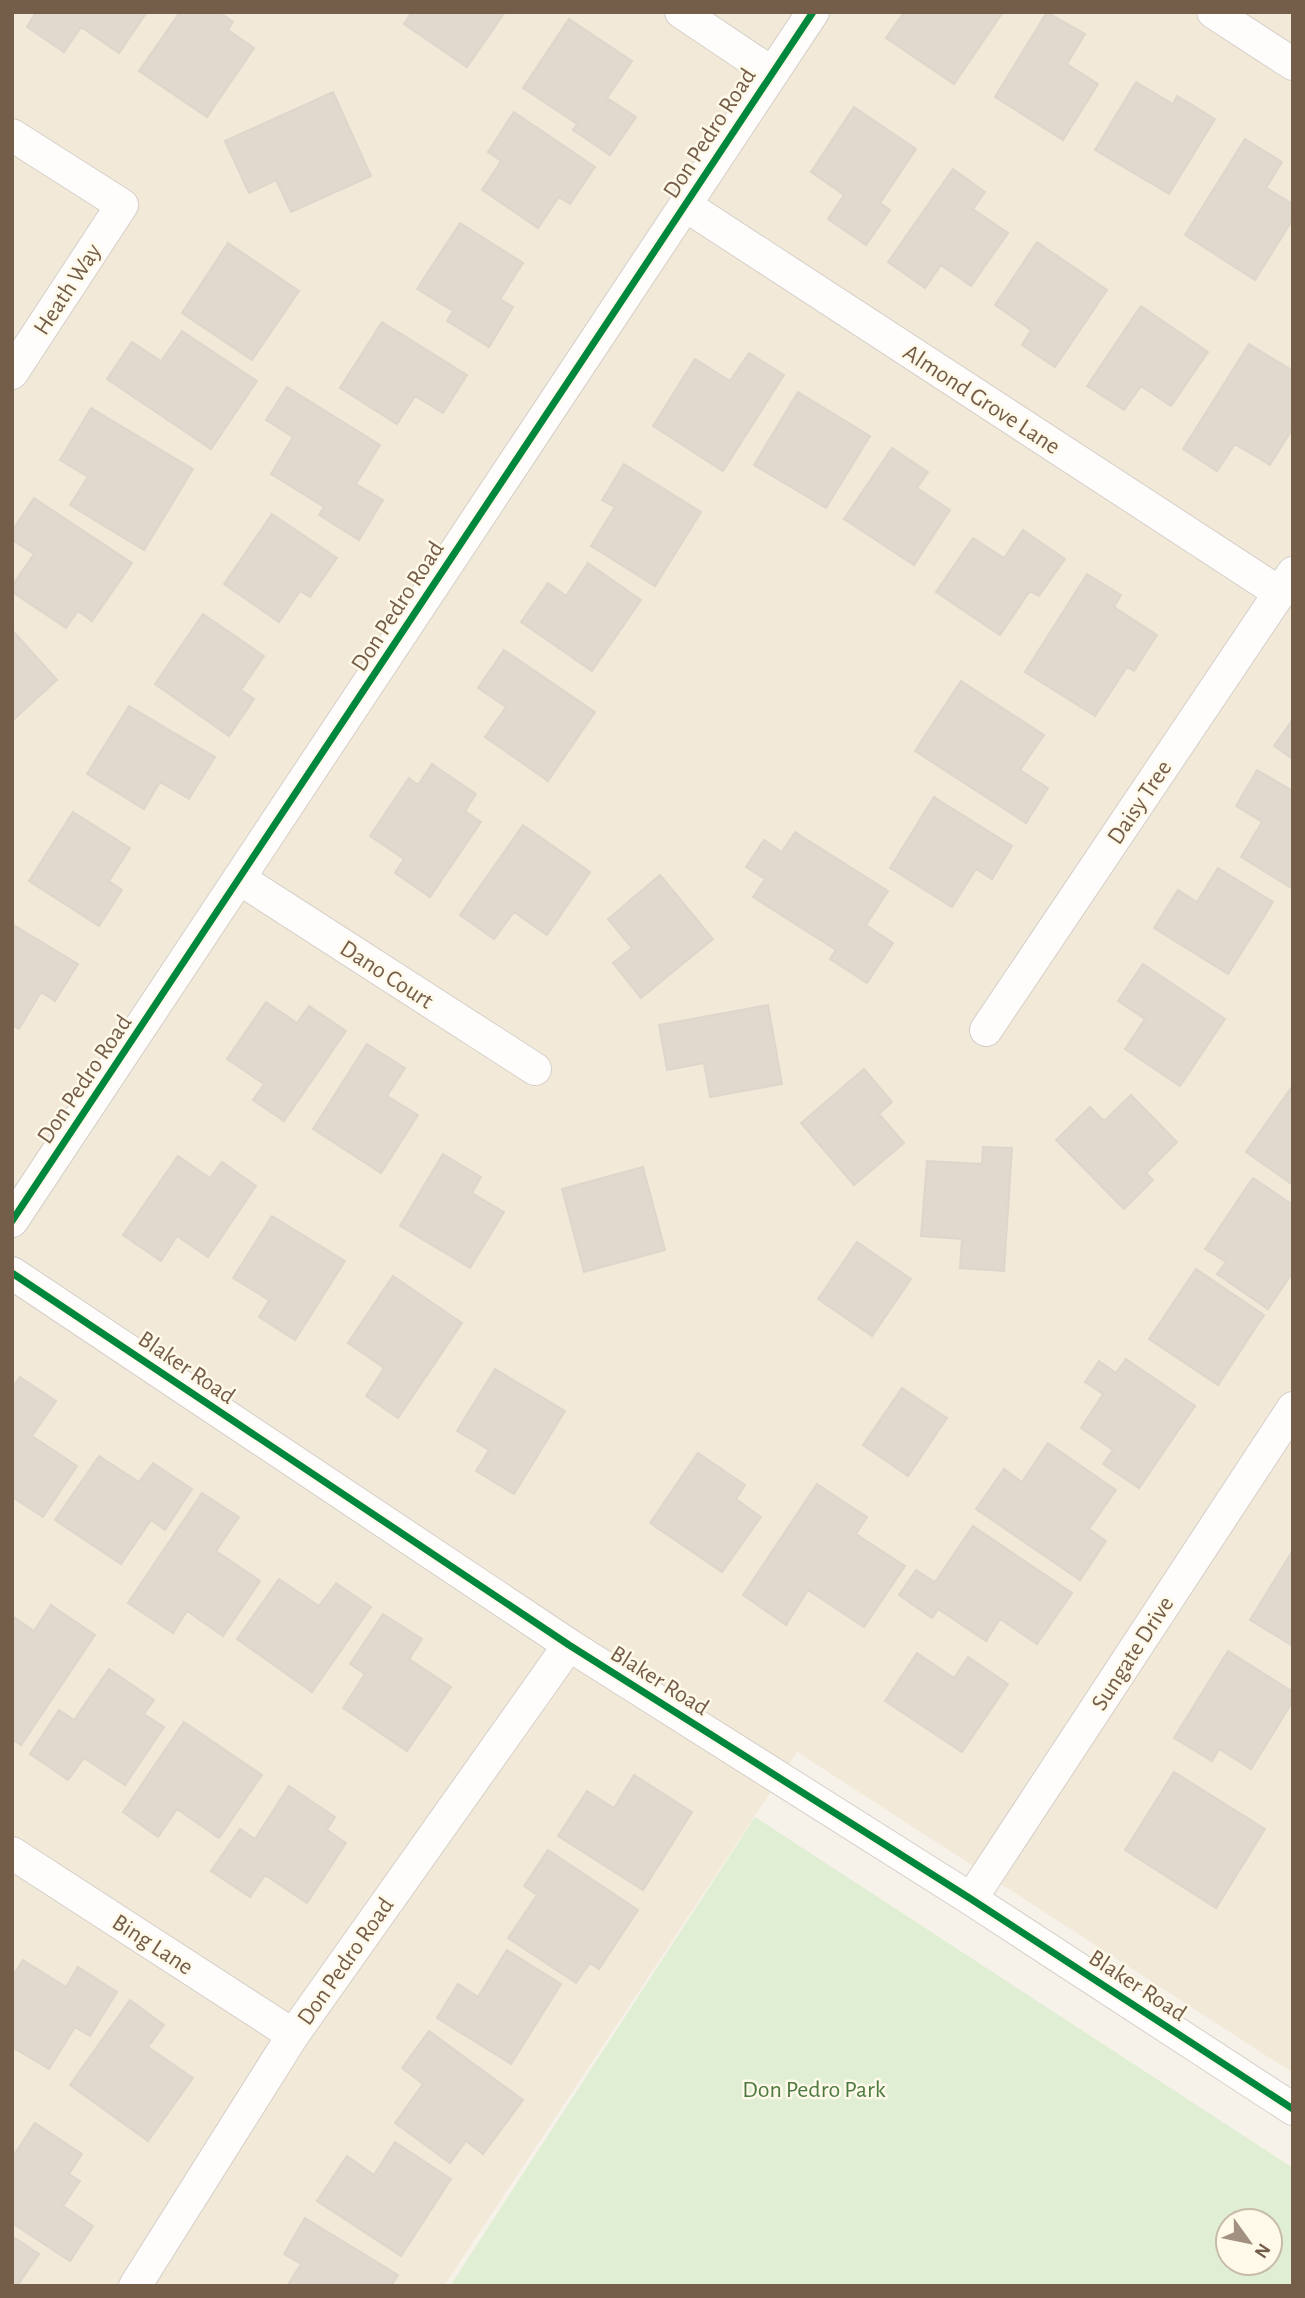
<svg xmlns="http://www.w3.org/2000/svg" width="1305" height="2298" font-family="'Alegreya Sans',sans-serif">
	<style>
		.residential { fill: #f2e9d9 }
		.green { fill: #e0eed4; fill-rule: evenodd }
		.building { fill: #e1d8ce; stroke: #dfd6cb; stroke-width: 2 }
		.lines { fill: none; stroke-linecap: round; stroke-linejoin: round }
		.street-casing { stroke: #d5cfc8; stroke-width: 34 }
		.street { stroke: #fefdfc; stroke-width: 32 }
		.cycleway-casing { stroke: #fff9e9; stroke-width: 11 }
		.cycleway { stroke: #00873e; stroke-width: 7 }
		.labels { text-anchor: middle; stroke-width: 5; stroke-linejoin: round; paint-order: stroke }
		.street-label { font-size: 24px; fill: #745d49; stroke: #fff9e9 }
		.park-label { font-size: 24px; fill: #4c7a41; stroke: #fff9e9 }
	</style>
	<rect width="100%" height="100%" fill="#f6f2e9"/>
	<!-- residential -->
	<path class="residential" d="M12,12h1281v2061l-496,-321 -353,534h-432z"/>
	<!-- green -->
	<path class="green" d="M755,1817l538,351v118h-843zM1228,2221h42v42h-42z"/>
	<!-- building -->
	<path class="building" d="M36,12h111l-28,41 -38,-26 -17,25 -37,-25z
		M180,12h39l14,10 -5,8 26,18 -47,69 -68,-46z
		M412,12h93l-38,55 -63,-43z
		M904,12h99l-49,72 -68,-46z
		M1047,12l38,22 -18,30 31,20 -35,56 -68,-43z
		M569,19l63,42 -25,37 29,19 -26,38 -37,-25 4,-6 -54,-36z
		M1136,82l37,22 4,-8 38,23 -46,75 -74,-44z
		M333,92l38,84 -80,36 -15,-32 -27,13 -24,-52z
		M854,107l62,42 -36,54 10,7 -24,35 -38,-26 16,-24 -33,-23z
		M514,112l81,55 -25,37 -11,-7 -21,31 -56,-38 19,-29 -13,-9z
		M1245,139l37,23 -16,26 27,16v15l-38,61 -70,-45z
		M953,169l32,23 -12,17 35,24 -37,53 -30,-21 -16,23 -37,-26z
		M460,223l63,40 -23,36 13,8 -24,40 -42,-26 6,-10 -36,-22z
		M1037,242l70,48 -52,77 -33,-22 9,-15 -36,-25z
		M228,243l71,48 -47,69 -70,-47z
		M1141,306l67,46 -37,54 -30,-20 -17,24 -37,-24z
		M382,322l85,53 -24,38 -28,-17 -18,28 -57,-36z
		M182,331l75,50 -46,68 -104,-70 25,-37 29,19z
		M1249,344l44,27v57l-23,37 -35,-21 -18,27 -34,-22z
		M749,353l35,22 -61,96 -70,-45 42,-67 35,22z
		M287,387l93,58 -24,39 27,16 -24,40 -40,-25 5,-8 -53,-33 22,-37 -27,-17z
		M798,392l72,44 -44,72 -72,-43z
		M91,408l102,61 -49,81 -74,-45 18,-28 -28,-17z
		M892,448l36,24 -11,16 33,22 -36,55 -70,-46z
		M624,464l77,48 -46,74 -64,-40 24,-39 -13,-7z
		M34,498l98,65 -40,58 -14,-10 -12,17 -54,-36v-6l22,-32 -22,-14v-9z
		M272,514l65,44 -27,39 -10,-6 -21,31 -55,-38z
		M1023,530l42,29 -26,37 -9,-5 -30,44 -64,-43 37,-54 31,20z
		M588,563l53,37 -49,71 -71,-49 27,-39 18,13z
		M1087,574l34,21 -7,12 43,28 -23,36 -7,-4 -32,49 -70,-44z
		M203,614l61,42 -23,34 13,9 -25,37 -74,-52z
		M12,630l45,50 -45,41z
		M504,650l91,62 -47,69 -63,-44 21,-30 -28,-19z
		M961,681l83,54 -24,35 28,18 -22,35 -111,-72z
		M129,706l86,51 -26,42 -29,-17 -16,27 -57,-35z
		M1293,719v40l-19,-13z
		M432,764l44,30 -11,17 16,11 -51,75 -35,-24 9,-14 -34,-23 39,-58 9,7z
		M1257,770l36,21v98l-52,-32 21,-35 -26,-16z
		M934,797l78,49 -20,33 -16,-10 -24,38 -62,-39z
		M73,812l57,36 -21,33 13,9 -23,36 -70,-45z
		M523,825l67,47 -43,63 -33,-23 -20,27 -34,-24z
		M795,832l93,59 -22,34 27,18 -26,40 -37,-24 6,-9 -83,-53 12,-18 -19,-12 18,-27 18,12z
		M1218,868l55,34 -45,72 -74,-46 24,-38 19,12z
		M660,875l53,64 -72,59 -28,-35 19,-15 -24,-29z
		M12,924l66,40 -23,37 -14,-9 -22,37 -7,-4z
		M1143,964l82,55 -45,67 -55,-37 20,-30 -27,-18z
		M266,1002l31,21 12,-17 37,25 -62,90 -31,-21 11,-16 -37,-25z
		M768,1005l14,79 -72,13 -6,-34 -37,7 -8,-45z
		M367,1044l38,24 -18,28 31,19 -37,58 -68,-44z
		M864,1069l28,33 -13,12 25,29 -50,42 -53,-62z
		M1293,1085v100l-47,-33z
		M1131,1095l46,47 -31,31 7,7 -29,29 -68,-69 34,-33 14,14z
		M983,1147l29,1 -8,123 -44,-3 2,-29 -41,-3 6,-75 55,3z
		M443,1154l38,23 -9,16 32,19 -34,56 -70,-42z
		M178,1156l32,22 12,-16 34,24 -48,71 -31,-21 -16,25 -38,-26z
		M643,1167l22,83 -81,22 -22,-83z
		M1253,1178l40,27v67l-25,37 -51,-35 9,-12 -21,-13z
		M272,1216l73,45 -50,79 -36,-23 10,-17 -36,-22z
		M857,1242l54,37 -39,57 -54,-37z
		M1196,1269l68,46 -46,70 -69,-46z
		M393,1276l69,47 -64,95 -32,-22 18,-28 -36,-25z
		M1126,1359l69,47 -56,82 -36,-24 10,-14 -32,-22 22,-34 -18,-12 14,-21 17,12z
		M495,1369l70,42 -51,83 -38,-23 13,-21 -32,-19z
		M20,1377l36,24 -24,35 45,30 -34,51 -31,-20v-109z
		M902,1388l45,30 -39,58 -45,-31z
		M1048,1443l68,47 -27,39 17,12 -26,39 -104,-71 28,-40 18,13z
		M698,1453l47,32 -9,14 25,18 -39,55 -72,-49z
		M99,1456l40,26 14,-19 39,26 -27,41 -14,-10 -30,44 -66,-44z
		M817,1484l50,33 -11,17 49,32 -41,61 -56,-37 -22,35 -43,-30z
		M202,1493l37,24 -23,34 44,30 -37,55 -36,-25 -14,22 -45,-30z
		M973,1526l99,67 -35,51 -37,-25 -14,22 -48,-32 -6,9 -33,-23 17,-25 19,12z
		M1293,1550v96l-43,-26z
		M279,1579l40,27 17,-23 35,24 -59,85 -75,-53z
		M51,1605l44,30 -74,110 -9,-6v-123l22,15z
		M383,1614l39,25 -13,20 42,28 -44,64 -64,-43 22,-34 -15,-10z
		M1228,1651l65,41v9l-42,68 -32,-20 -7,12 -38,-23z
		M917,1653l37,25 14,-21 40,27 -46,68 -77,-51z
		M109,1669l45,31 -10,14 20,13 -39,58 -41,-27 -16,22 -38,-26 29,-44 15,10z
		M184,1722l78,53 -43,63 -42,-29 -19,28 -35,-25z
		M1174,1772l91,57 -49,79 -91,-58z
		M634,1775l58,37 -49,78 -85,-54 29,-45 27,17z
		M289,1786l46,31 -8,13 19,13 -39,60 -42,-28 -15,22 -39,-26 29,-42 15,10z
		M548,1850l90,60 -39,59 -9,-6 -14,20 -68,-45 29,-43 -13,-9z
		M507,1950l54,34 -50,80 -74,-46 21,-34 20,13z
		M23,1960l43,27 12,-20 39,25 -27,44 -15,-9 -26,42 -37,-22v-70z
		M130,2000l34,25 -16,22 45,31 -45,63 -78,-56z
		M429,2031l94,69 -40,54 -17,-13 -16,22 -55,-40 28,-39 -21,-16z
		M35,2123l47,31 -13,20 11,7 -17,25 30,20 -23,35 -58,-38v-65z
		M395,2142l56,37 -50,77 -84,-55 30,-45 27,19z
		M305,2218l93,57 -7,11h-104l14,-22 -17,-10z
		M12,2236l27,18 -22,32h-5z"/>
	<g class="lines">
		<defs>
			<path id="street" d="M681,12l91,61
				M1213,12l80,52
				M12,135l110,70 -110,168
				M685,205l595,388
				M240,879l295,190
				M986,1030l307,-457
				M12,1221l801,-1209
				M12,1273l557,372 402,254 322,210
				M12,1853l281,182
				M971,1899l322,-491
				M135,2286l158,-251 276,-390"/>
		</defs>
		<!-- street casing -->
		<use href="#street" class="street-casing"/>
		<!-- street -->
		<use href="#street" class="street"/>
		<defs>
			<path id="cycleway" d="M12,1221l801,-1209
				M12,1273l557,372 402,254 322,210"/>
		</defs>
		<!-- cycleway casing -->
		<use href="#cycleway" class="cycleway-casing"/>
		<!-- cycleway -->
		<use href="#cycleway" class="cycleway"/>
	</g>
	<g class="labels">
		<!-- street labels -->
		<g class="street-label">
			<text transform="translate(709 133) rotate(-57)" y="8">Don Pedro Road</text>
			<text transform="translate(67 289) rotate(-57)" y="8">Heath Way</text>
			<text transform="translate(982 399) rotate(33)" y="8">Almond Grove Lane</text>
			<text transform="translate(397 606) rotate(-57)" y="8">Don Pedro Road</text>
			<text transform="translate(1139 802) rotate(-56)" y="8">Daisy Tree</text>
			<text transform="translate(387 974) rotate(33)" y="8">Dano Court</text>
			<text transform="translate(84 1079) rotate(-56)" y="8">Don Pedro Road</text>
			<text transform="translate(187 1367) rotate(34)" y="8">Blaker Road</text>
			<text transform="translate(1132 1653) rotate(-57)" y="8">Sungate Drive</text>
			<text transform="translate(660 1680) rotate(32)" y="8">Blaker Road</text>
			<text transform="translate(153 1944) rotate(33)" y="8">Bing Lane</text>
			<text transform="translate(345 1961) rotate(-55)" y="8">Don Pedro Road</text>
			<text transform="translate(1138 1985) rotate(33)" y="8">Blaker Road</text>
		</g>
		<!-- park labels -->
		<g class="park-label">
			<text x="814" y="2097">Don Pedro Park</text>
		</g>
	</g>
	<!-- border -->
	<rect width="1305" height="2298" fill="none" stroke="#745d49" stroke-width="28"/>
	<!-- north arrow -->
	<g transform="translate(1249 2242) rotate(123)"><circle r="33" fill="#fff9e9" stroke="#c7bba9" stroke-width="2"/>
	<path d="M0-5L12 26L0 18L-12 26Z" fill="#a29181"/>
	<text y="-10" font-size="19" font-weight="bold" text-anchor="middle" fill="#745d49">N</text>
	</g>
</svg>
